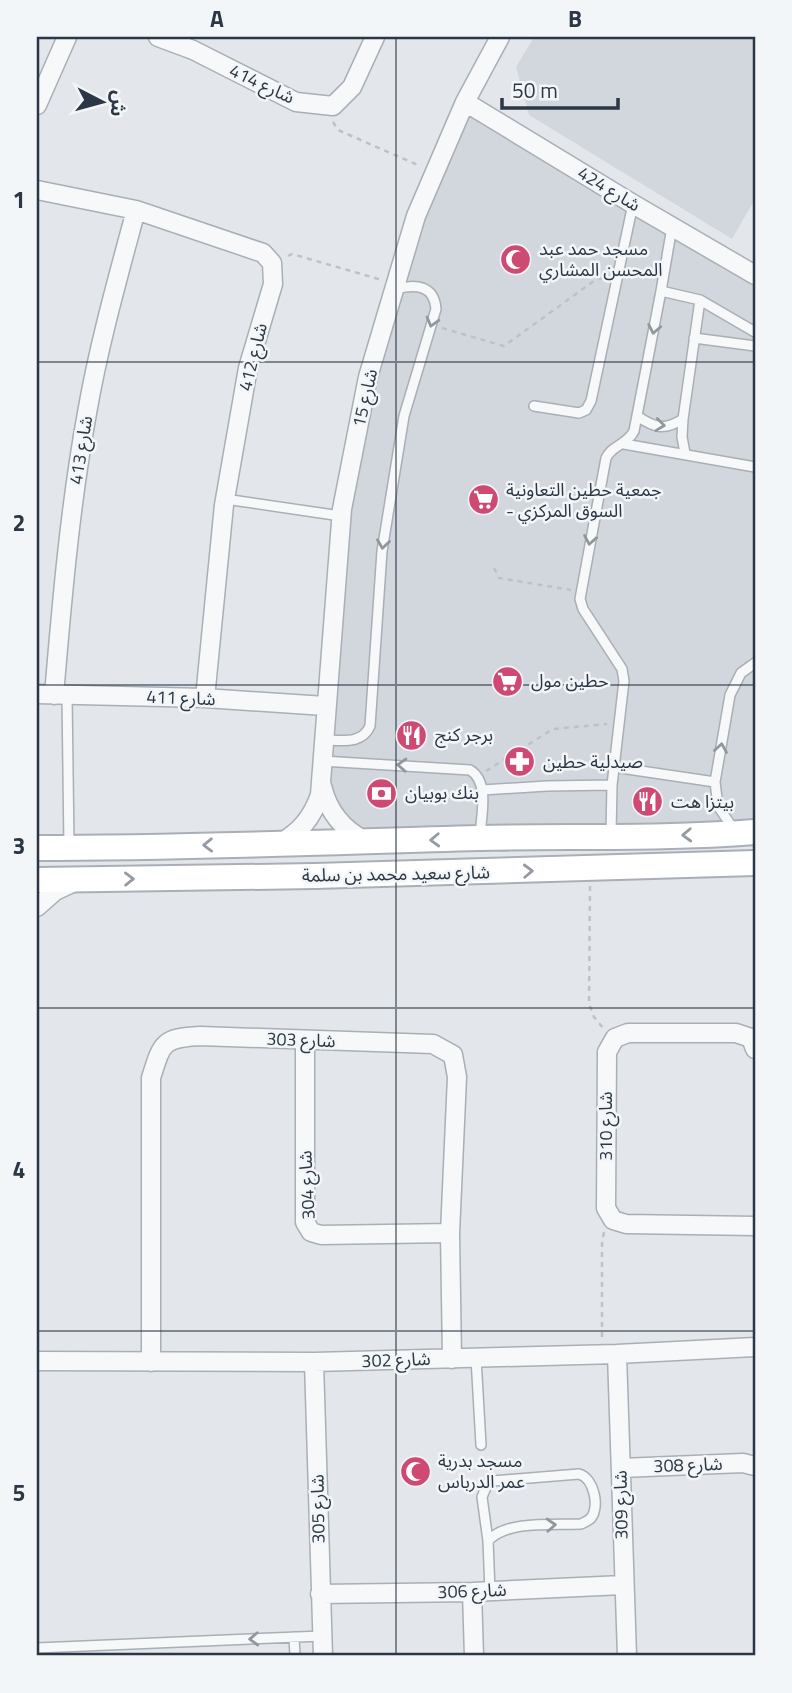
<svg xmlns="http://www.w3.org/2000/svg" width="792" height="1693" font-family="'Titillium Web','Noto Sans Arabic',sans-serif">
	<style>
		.built { fill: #d1d7dd }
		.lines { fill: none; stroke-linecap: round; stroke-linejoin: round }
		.lane-casing { stroke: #a8afb6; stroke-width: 12 }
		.street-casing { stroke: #a8afb6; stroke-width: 21 }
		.secondary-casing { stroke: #a8afb6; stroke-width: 28 }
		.path { stroke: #bdc2c6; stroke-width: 2.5; stroke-dasharray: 5 5; stroke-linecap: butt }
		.lane { stroke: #f6f8f9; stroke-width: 9 }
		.street { stroke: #f6f8f9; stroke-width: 18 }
		.secondary { stroke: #fff; stroke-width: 24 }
		.oneway { stroke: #90989e }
		.oneway2 { stroke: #959ba2 }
		.grid { fill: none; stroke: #2b3744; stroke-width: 2; stroke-opacity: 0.55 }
		.labels { text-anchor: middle; stroke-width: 5; stroke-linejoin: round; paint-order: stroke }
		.street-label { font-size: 18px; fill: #2b3744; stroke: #f3f6f8 }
		.poi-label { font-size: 18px; fill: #2b3744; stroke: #f3f6f8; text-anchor: start }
		.neatline { fill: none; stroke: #2b3744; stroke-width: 2.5 }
		.grid-label { font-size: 23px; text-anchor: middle; font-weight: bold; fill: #2b3744 }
	</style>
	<rect width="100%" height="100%" fill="#e3e7eb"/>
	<!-- built -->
	<path class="built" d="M534,37h221v162l-23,40 -203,-124 -13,-48z
		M465,102l290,172v551l-393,8 -26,-21 -7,-31 16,-231 23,-173z"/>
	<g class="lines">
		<defs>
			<path id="lane" d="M661,291l11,-64
				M694,338l61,8
				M534,406l45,7 7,-3 5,-9 42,-197
				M637,416c18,12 27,15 46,3
				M624,444l131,23
				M685,453l-3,-16 1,-18 17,-119
				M225,499l116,17
				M67,695l2,152
				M323,740c18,0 39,5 47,-14l12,-175 22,-135 32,-107c-2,-24 -20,-25 -40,-20
				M322,761l148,9c20,12 11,46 10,66
				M614,767l101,15
				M482,790l65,-4 65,-1
				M734,830l-16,-24 -3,-24 15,-87 11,-22 14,-10
				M611,834l1,-49 12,-104 -2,-12 -39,-60 -3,-10 26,-141c6,-13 21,-13 28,-27l27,-140 39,9 55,32
				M476,1358l5,87
				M488,1541c18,-21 66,-16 93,-17 4,-2 7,-3 10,-6 9,-11 3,-40 -12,-44l-86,7 -6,4 -5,12 6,44 2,50
				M294,1637l1,19
				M37,1648l285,-12"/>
			<path id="street" d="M158,37l35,13 103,52 37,4 19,-19 23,-50
				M465,102l168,102 122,71
				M37,105l30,-68
				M37,190l99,20 127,43 9,10 1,21 -25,84 -24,137 -19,193
				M37,694l168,4 120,8
				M54,695c8,-95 16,-189 33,-282 12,-69 31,-136 49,-203
				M322,786c6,25 21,44 44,55
				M279,844c21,-12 33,-26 41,-49l22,-286 26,-132 48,-161 49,-114 35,-65
				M37,907l18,-16 19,-9
				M305,1041v181l6,10 10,3 129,-2
				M755,1049l-4,-11 -15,-5h-108l-13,5 -8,14 -1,156 7,12 13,4 129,2
				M617,1354l10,302
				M37,1361l277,1 303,-8 138,-7
				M151,1362v-284c11,-35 11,-40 49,-42l233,8 20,11 4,22 -7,156 2,126
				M314,1362l9,294
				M621,1468l122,-5 12,3
				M472,1592l2,64
				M320,1594l152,-2 151,-7"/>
			<path id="secondary" d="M37,848c147,0 294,-6 442,-10 92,-2 184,1 276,-6
				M37,880l278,-4 440,-13"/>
		</defs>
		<!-- lane casing -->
		<use href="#lane" class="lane-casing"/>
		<!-- street casing -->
		<use href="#street" class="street-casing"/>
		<!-- secondary casing -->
		<use href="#secondary" class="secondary-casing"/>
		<!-- path -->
		<path class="path" d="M333,122l5,8 82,36
			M288,256l4,-2 90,26
			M442,328l62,18 94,-68 8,2
			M494,568l5,10 72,12
			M486,771l67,-42 54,-5
			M590,886l-1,118 5,13 10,12
			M602,1337v-93l2,-12"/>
		<!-- lane -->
		<use href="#lane" class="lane"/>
		<!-- street -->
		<use href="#street" class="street"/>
		<!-- secondary -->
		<use href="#secondary" class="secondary"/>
	</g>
	<!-- one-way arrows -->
	<defs><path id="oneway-chevron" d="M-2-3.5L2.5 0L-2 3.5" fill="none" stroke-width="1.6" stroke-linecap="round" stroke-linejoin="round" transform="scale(1.75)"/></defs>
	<g class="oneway">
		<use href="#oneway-chevron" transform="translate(432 322) rotate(106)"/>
		<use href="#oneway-chevron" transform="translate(654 329) rotate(101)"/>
		<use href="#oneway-chevron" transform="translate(660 425) rotate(7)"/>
		<use href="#oneway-chevron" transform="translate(590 540) rotate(100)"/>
		<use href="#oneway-chevron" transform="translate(383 544) rotate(98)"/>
		<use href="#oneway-chevron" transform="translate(721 748) rotate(-81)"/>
		<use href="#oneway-chevron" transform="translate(402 765) rotate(-177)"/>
		<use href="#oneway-chevron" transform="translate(551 1525) rotate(-3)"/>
		<use href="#oneway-chevron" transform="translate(254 1639) rotate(178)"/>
	</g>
	<g class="oneway2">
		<use href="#oneway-chevron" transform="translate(687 835) rotate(178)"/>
		<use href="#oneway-chevron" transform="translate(435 840) rotate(178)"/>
		<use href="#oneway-chevron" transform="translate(208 845) rotate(179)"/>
		<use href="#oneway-chevron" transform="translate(528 871) rotate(-2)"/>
		<use href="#oneway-chevron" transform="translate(129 879) rotate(-1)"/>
	</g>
	<!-- grid -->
	<path class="grid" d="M396,37v1619M37,362h718M37,685h718M37,1008h718M37,1331h718"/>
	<!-- icons -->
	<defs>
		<symbol id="mosque-disc" viewBox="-11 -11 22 22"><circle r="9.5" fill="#cf4a72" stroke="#f3f6f8"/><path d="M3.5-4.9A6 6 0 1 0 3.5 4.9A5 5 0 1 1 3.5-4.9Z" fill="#fff"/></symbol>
		<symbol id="supermarket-disc" viewBox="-11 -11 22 22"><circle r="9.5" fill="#cf4a72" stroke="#f3f6f8"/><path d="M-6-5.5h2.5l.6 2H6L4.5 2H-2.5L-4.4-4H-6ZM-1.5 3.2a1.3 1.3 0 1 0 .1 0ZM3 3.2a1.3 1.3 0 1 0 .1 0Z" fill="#fff"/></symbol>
		<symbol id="restaurant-disc" viewBox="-11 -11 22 22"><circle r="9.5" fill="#cf4a72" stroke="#f3f6f8"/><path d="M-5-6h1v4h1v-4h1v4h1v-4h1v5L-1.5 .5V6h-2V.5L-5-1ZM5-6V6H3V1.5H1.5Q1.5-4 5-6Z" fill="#fff"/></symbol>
		<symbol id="pharmacy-disc" viewBox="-11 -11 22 22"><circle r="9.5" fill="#cf4a72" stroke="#f3f6f8"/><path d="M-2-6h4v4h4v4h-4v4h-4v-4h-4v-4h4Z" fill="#fff"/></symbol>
		<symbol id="bank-disc" viewBox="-11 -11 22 22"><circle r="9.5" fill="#cf4a72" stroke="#f3f6f8"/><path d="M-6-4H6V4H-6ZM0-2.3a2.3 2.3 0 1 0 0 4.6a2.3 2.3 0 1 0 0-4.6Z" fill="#fff"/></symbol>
	</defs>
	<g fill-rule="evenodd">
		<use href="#mosque-disc" x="498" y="242" width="35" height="35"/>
		<use href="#supermarket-disc" x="466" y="482" width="35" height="35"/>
		<use href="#supermarket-disc" x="490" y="664" width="35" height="35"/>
		<use href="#restaurant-disc" x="394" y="718" width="35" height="35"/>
		<use href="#pharmacy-disc" x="502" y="744" width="35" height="35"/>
		<use href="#bank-disc" x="364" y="776" width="35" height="35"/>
		<use href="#restaurant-disc" x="630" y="784" width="35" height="35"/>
		<use href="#mosque-disc" x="398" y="1454" width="35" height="35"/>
	</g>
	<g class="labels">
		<!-- street labels -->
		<g class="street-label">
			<text transform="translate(262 84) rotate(25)" y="6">شارع 414</text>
			<text transform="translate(609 189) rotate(31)" y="6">شارع 424</text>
			<text transform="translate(253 357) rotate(-76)" y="6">شارع 412</text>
			<text transform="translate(365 398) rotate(-77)" y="6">شارع 15</text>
			<text transform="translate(81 450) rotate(-81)" y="6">شارع 413</text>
			<text transform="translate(181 698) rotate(2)" y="6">شارع 411</text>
			<text transform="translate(396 874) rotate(-1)" y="6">شارع سعيد محمد بن سلمة</text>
			<text transform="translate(301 1040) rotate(2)" y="6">شارع 303</text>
			<text transform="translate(606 1126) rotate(-90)" y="6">شارع 310</text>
			<text transform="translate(307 1185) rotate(-93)" y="6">شارع 304</text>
			<text transform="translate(396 1360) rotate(-2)" y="6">شارع 302</text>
			<text transform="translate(688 1465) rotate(-2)" y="6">شارع 308</text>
			<text transform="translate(621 1505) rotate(-91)" y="6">شارع 309</text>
			<text transform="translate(318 1509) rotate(-91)" y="6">شارع 305</text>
			<text transform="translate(472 1591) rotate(-2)" y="6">شارع 306</text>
		</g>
		<!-- poi labels -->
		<g class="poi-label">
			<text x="539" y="255">مسجد حمد عبد<tspan x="539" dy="21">المحسن المشاري</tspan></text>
			<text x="506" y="496">جمعية حطين التعاونية<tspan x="506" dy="21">- السوق المركزي</tspan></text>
			<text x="531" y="687">حطين مول</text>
			<text x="435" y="741">برجر كنج</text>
			<text x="543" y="768">صيدلية حطين</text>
			<text x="405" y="799">بنك بوبيان</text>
			<text x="671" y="808">بيتزا هت</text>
			<text x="438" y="1467">مسجد بدرية<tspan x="438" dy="21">عمر الدرباس</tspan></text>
		</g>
	</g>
	<!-- border -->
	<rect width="792" height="1693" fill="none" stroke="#f3f6f8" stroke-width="77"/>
	<!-- north arrow -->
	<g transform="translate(102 102) rotate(96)" stroke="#f3f6f8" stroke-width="5" paint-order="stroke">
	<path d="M0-5L12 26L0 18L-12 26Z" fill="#2b3744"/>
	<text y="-10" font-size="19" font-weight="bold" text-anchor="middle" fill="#2b3744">ش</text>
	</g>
	<!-- scale -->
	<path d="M502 98v10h116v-10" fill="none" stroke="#2b3744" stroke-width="3.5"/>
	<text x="512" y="98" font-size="21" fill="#2b3744" stroke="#f3f6f8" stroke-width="5" paint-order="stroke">50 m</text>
	<rect x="38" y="38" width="716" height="1616" class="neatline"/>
	<g class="grid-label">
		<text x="217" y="27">A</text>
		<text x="575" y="27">B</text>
		<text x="19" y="208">1</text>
		<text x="19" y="531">2</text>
		<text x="19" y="854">3</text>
		<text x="19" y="1178">4</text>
		<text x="19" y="1501">5</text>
	</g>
</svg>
